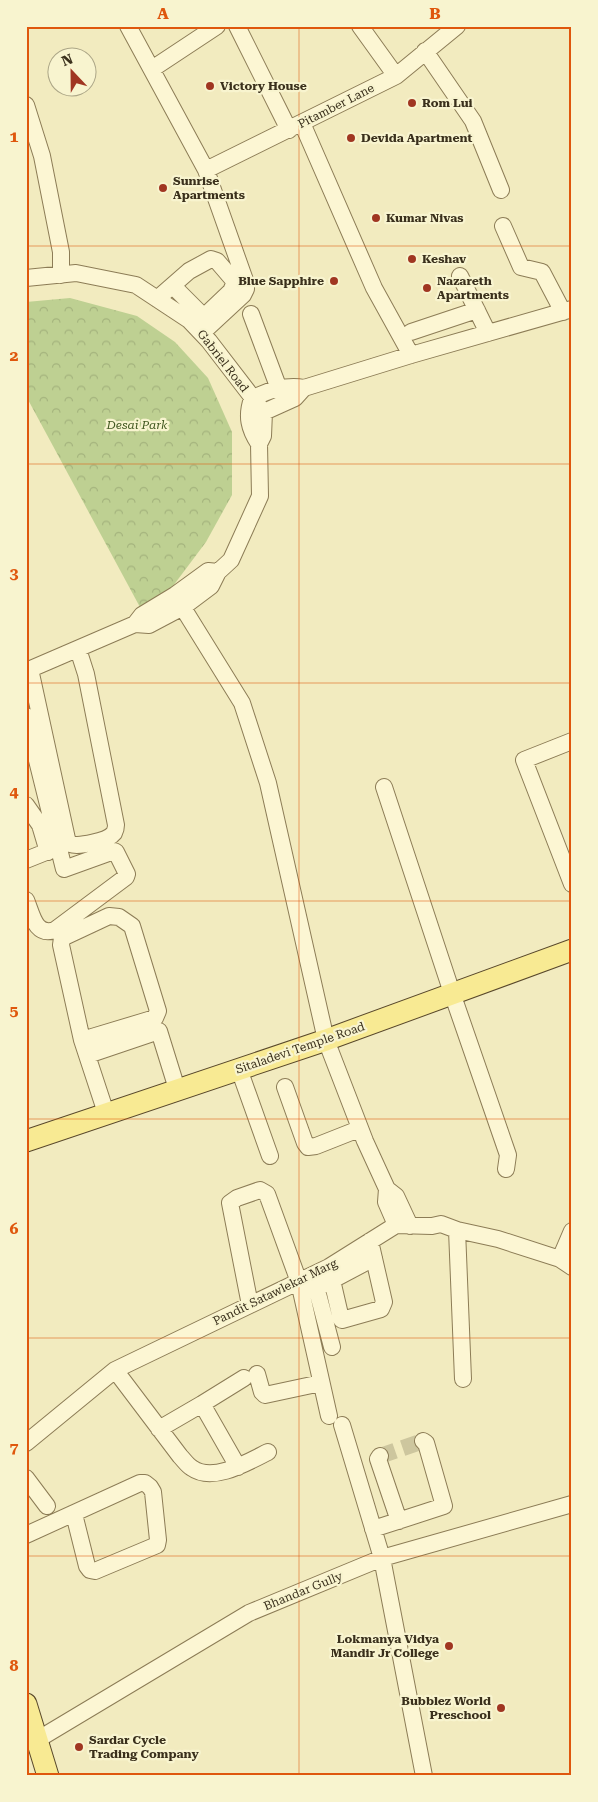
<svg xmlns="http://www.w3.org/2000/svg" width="598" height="1802" font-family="'Roboto Serif',serif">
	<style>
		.forest { fill: url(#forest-crowns) }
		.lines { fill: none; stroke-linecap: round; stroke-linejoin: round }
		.minor-tunnel { stroke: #cdc69e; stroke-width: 16; stroke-dasharray: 16 8; stroke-linecap: butt }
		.minor-casing { stroke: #8c7c56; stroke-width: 18 }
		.major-casing { stroke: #59482b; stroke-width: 23 }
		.minor { stroke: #fcf6d3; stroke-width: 16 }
		.major { stroke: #f8ea93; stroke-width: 21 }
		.grid { fill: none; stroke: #df570d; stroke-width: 1; stroke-opacity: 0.55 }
		.poi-dot { fill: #a03621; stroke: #f8f4cf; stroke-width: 2 }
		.labels { text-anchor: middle; stroke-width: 4.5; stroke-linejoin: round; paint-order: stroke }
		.poi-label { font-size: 12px; font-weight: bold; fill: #3a301c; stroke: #f8f4cf; text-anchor: start }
		.street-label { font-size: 12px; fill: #3a301c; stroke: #f8f4cf }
		.park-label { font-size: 12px; font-style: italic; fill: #415820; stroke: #f8f4cf }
		.neatline { fill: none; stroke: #df570d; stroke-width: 2 }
		.grid-label { font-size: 16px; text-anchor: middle; font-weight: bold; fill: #df570d }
	</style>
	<defs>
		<pattern id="forest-crowns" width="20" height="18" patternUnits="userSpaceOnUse" patternTransform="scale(1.25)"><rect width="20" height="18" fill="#bed092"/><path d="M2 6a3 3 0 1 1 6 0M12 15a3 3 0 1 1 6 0" fill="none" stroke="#a4b37d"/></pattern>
	</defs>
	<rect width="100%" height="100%" fill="#f2ebbf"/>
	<!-- forest -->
	<path class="forest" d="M70,298l67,18 38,26 33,36 24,54v63l-26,47 -36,48 -29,19 -115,-213v-94z"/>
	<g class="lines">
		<!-- minor-tunnel -->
		<path class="minor-tunnel" d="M380,1456l43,-15"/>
		<defs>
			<path id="minor" d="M128,26l78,144 40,113v6l-3,6 -41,38
				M237,26l52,104
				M360,26l36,50
				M425,51l48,70 28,69
				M152,69l65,-43
				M26,105l16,51 19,96v23
				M302,123l72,165 37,67
				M206,170l190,-94 61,-50
				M503,226l18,41 21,5 21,40
				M460,276l28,57
				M26,278l50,-5 60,12 53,35 20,21 50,65
				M173,286l31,31
				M157,299l32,-28 22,-12 6,2 18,21 -4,9 -21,20
				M251,314l28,75
				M411,332l66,-22
				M259,444c-10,-15 -13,-28 -7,-45 15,-9 35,-14 52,-11l107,-33 161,-46
				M175,595l67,108 26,80 58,257 39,101 22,48 9,7 14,30
				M135,624l7,-9 33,-20 33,-24 10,1
				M30,669l37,170 3,5c9,3 38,-3 44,-11 1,-2 2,-5 2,-8l-30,-151 -8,-25
				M26,671l109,-47 14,1 34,-18 28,-21 7,-14 13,-12 29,-64 -1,-52 4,-8 1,-24 31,-14 9,-10
				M26,716l38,153 50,-18 2,1 11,22 -1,3 -71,53c-20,7 -23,-16 -29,-30
				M572,741l-48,19 48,124
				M384,787l68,206 56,162 -2,14
				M26,805l14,20 8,27
				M26,860l30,-12
				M82,1040l73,-22 3,-7 -26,-85 -13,-9 -10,-1 -47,22 -1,7 21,95 24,73
				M88,1055l71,-24 18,58
				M239,1069l31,87
				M285,1087l20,56 3,4 8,-1 43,-17
				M387,1189l-1,13 10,23
				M457,1230l6,149
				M560,1259l12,-28
				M313,1275l19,72
				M332,1280l9,39 1,1 39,-11 3,-7 -14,-61
				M323,1285l51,-27
				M250,1305l-20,-102 7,-5 23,-8 7,4 32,88 30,134
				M115,1370l65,86c4,4 7,9 12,12 21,15 56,-6 76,-16
				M257,1374l5,18 3,3 56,-12
				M202,1404l42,-26
				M342,1425l40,133 190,-54
				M159,1429l43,-25 36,63
				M26,1443l89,-73 214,-103 67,-42 36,1 9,-2 16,6 41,9 62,20 12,8
				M380,1456l-2,3 21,62
				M26,1478l21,28
				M373,1529l71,-23 -18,-63 -3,-2
				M26,1535l114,-52h5l5,4 3,5 5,48 -1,5 -62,26 -5,-1 -3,-4 -13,-52
				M37,1740l212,-127 133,-55 42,218"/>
			<path id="major" d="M26,1141l300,-101 246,-90
				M26,1704l22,72"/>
		</defs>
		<!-- minor casing -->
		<use href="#minor" class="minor-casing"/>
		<!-- major casing -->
		<use href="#major" class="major-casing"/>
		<!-- minor -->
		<use href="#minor" class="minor"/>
		<!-- major -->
		<use href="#major" class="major"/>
	</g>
	<!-- grid -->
	<path class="grid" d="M299,26v1750M26,246h546M26,464h546M26,683h546M26,901h546M26,1119h546M26,1338h546M26,1556h546"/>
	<!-- markers -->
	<g class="poi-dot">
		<circle cx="210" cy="86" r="5"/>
		<circle cx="412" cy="103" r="5"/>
		<circle cx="351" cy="138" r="5"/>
		<circle cx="163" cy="188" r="5"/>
		<circle cx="376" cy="218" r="5"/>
		<circle cx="412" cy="259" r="5"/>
		<circle cx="334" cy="281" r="5"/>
		<circle cx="427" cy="288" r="5"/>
		<circle cx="449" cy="1646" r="5"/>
		<circle cx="501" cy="1708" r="5"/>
		<circle cx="79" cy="1747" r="5"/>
	</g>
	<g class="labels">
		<!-- poi labels -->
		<g class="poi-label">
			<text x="220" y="90">Victory House</text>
			<text x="422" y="107">Rom Lui</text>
			<text x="361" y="142">Devida Apartment</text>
			<text x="173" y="185">Sunrise<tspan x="173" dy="14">Apartments</tspan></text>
			<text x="386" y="222">Kumar Nivas</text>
			<text x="422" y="263">Keshav</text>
			<text x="324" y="285" text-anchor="end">Blue Sapphire</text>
			<text x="437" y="285">Nazareth<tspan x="437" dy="14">Apartments</tspan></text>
			<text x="439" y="1643" text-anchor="end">Lokmanya Vidya<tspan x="439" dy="14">Mandir Jr College</tspan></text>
			<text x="491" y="1705" text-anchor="end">Bubblez World<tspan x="491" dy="14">Preschool</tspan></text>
			<text x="89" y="1744">Sardar Cycle<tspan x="89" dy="14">Trading Company</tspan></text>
		</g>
		<!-- street labels -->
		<g class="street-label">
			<text transform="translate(336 106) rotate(-27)" y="4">Pitamber Lane</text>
			<text transform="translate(223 361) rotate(52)" y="4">Gabriel Road</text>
			<text transform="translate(300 1048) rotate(-19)" y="4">Sitaladevi Temple Road</text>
			<text transform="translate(275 1292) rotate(-26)" y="4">Pandit Satawlekar Marg</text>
			<text transform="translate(303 1591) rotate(-22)" y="4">Bhandar Gully</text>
		</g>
		<!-- park labels -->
		<g class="park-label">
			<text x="137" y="429">Desai Park</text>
		</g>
	</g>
	<!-- border -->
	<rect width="598" height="1802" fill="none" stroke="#f8f4cf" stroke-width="55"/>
	<!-- north arrow -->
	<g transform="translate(72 72) rotate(338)"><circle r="24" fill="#f8f4cf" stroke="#aca687"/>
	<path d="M0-4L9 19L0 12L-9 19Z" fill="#a03621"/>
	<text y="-8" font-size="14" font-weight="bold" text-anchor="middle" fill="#3a301c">N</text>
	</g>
	<rect x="28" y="28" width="542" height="1746" class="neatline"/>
	<g class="grid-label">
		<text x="163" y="19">A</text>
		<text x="435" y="19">B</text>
		<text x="14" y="142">1</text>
		<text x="14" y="361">2</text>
		<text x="14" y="579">3</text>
		<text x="14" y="797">4</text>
		<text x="14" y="1016">5</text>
		<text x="14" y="1234">6</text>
		<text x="14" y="1453">7</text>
		<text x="14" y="1671">8</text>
	</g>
</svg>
